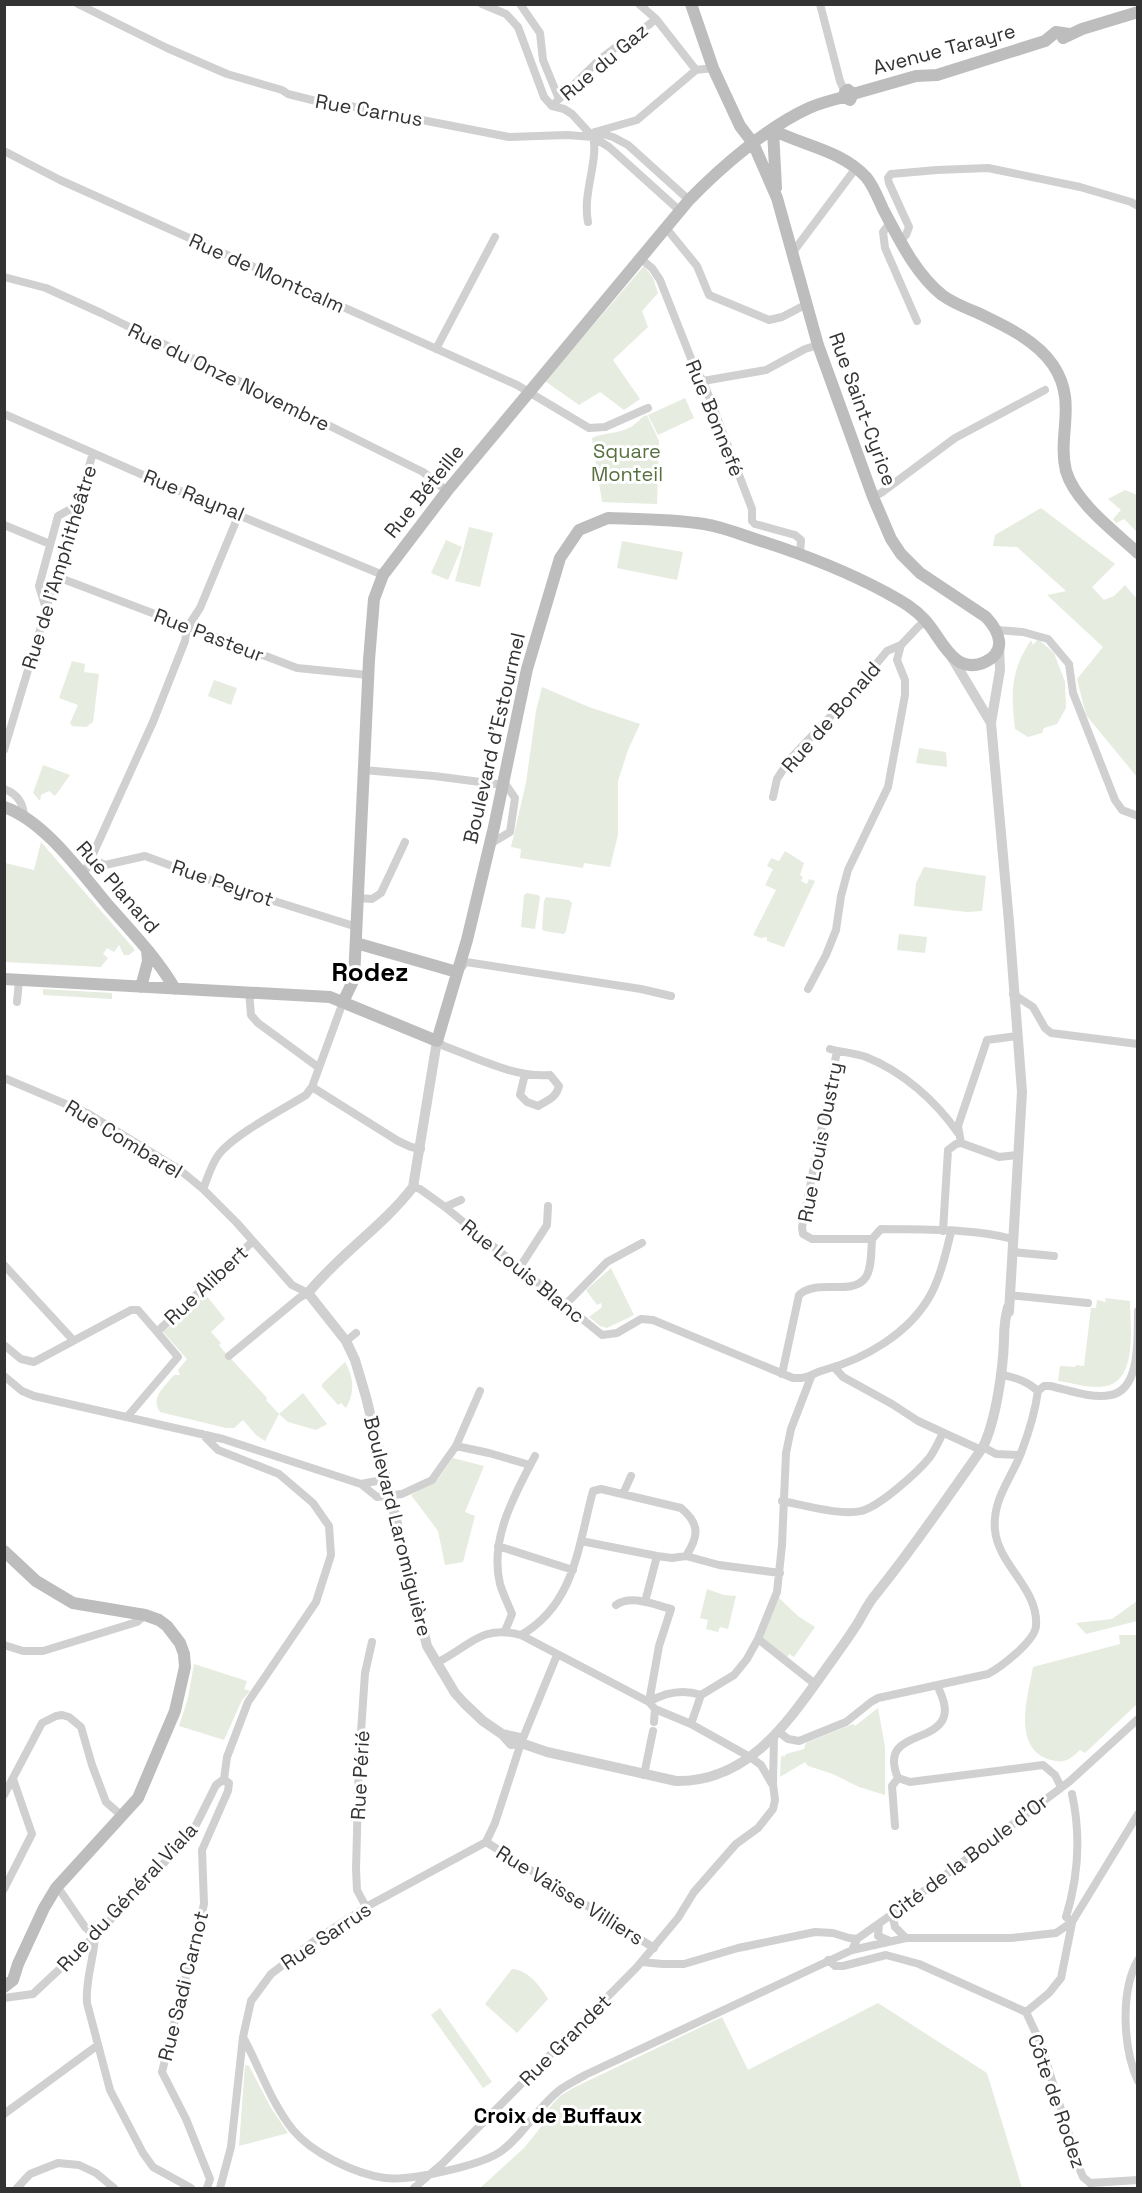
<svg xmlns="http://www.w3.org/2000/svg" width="1142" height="2193" font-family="'Space Grotesk',sans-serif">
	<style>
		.green { fill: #e6ecdf }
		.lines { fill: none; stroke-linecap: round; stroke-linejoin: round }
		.minor { stroke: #d0d0d0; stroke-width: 8 }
		.tertiary { stroke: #d0d0d0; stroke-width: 10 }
		.secondary { stroke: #bdbdbd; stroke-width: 12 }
		.labels { text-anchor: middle; stroke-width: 6; stroke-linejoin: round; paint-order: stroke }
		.street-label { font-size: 20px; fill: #333; stroke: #fff }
		.park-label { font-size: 20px; fill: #56703f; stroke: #fff }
		.neighbourhood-label { font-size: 21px; font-weight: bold; fill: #000; stroke: #fff }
		.district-label { font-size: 26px; font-weight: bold; fill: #000; stroke: #fff }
	</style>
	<rect width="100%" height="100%" fill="#fff"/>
	<!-- green -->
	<path class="green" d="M644,266l9,12 5,15 -16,18 6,16 -35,33 27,39 -16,11 -24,-18 -21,13 -34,-24z
		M685,398l9,20 -36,17 -10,-20z
		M647,415l12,26 -2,63 -55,-2 -10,-64c13,-6 31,-4 43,-14 6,-4 5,-7 12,-9z
		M1125,490l12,5v37l-13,-13 -8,4 -3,-4 8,-9 -13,-11z
		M1041,508l74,56 -23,23 12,13 10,-4 11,-11 12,14v178l-51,-62 -9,-36 26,-32 -56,-52 19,-4 -49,-44 -24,-1 2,-11z
		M469,527l24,6 -13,54 -25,-6z
		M446,540l16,7 -14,33 -17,-7z
		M622,541l61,11 -6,28 -60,-12z
		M1038,639l16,14 11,29 1,26 -9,16 -13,4 -2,5 -14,4 -13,-8c-4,-36 -5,-57 16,-89l2,5z
		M72,661l13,3 -1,8 15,2 -6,48 -7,5 -14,-1 -2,-3 8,-18 -19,-7z
		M214,680l23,8 -6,17 -23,-9z
		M542,687l47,20 51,17 -12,26 -10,31v54l-8,32 -26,-4 -1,5 -63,-10 1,-9 -10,-2 15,-64 10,-72z
		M919,748l27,4 1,15 -31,-4z
		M43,765l27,10 -15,21 -6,-5 -8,4 -1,6 -7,-8z
		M41,842l94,108 -6,5h-5l-5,-10 -5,7 -7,-4 -4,6 5,4 -7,9 -96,-5v-99l29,7z
		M785,851l19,12 -4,12 3,2 -2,4 6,3 2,-5 6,2 -31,66 -17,-6v-4l-6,1 -8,-3 23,-45 -11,-5 8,-16 -6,-3 4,-8 8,3z
		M924,867l62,9 -4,35 -15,1 -53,-6 2,-23z
		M527,893l11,2 2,2 -5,32 -14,-2 3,-32z
		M546,897l23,3 3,3 -6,28 -2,3 -20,-3 -2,-2 2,-28z
		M899,934l28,3 -2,16 -28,-3z
		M43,989l69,4v6l-69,-4z
		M611,1268l23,47 -27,13 -7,-2 -11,-9 13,-10 -1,-4 -4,2 -11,-15z
		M206,1295l19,24 -14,13 10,11 -2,2 4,5 44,48 -1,2 13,14 24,-21 24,31 -11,6 -28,-8 -9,-8 -14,27 -9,-6 -13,-15 -9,8h-8l-66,-16c-10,-15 4,-24 14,-37h6l-2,-5 9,-11 -24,-27z
		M1105,1298l25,3c0,24 8,79 -24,85 -16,3 -33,-3 -48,-5l2,-15 15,1 1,-2 8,1 7,-58h5l1,-8 9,2z
		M345,1362c9,15 10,31 1,46l-5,-5 -3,2 -16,-18v-3z
		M453,1458l31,8 -19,46 10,4 -12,46 -18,3 -7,-34 -27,-36 27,-16z
		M707,1589l17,6 12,1 -8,33 -8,-2 -2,5 -12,-3 2,-9 -8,-2z
		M779,1598l19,18 17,11 -21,30 -5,-3 -2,4 -26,-20z
		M1137,1601v20l-51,13 -10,-11 36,-4z
		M1119,1635h18v69l-52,49 -5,-3c-10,9 -15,14 -29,10 -40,-11 -23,-64 -18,-93l87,-23z
		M194,1664l53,17 -3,8 6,2 -8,9 -18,40 -45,-14 9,-28z
		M878,1708l7,39v48l-26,-8 -26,-13 -25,-8 -3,-4 -25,15 1,-20 2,-2 1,2 2,-3 18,-5 2,-6 47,-19 2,2z
		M512,1969c16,1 28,17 36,30l-31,34 -32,-29z
		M878,2003l109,70 35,115h-542l44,-40 17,-21 -2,-8 21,-23 13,-8 149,-71 26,53z
		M440,2008l52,74 -9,6 -52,-73z
		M245,2065l4,1 22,42 17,25 -49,13z"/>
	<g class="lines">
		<!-- minor -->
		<path class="minor" d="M78,4l89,44 60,26 55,16 6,4 48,12h14l159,31 58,-2 26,2
			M482,4l24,10 12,13 26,70 8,9 12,3 8,5 21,23 16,10 71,64
			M520,4l20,29 3,27 16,39
			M639,4l17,15 40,51
			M820,4l20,77 5,11
			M552,106l46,-45 22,-17 7,-2 29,-23
			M595,132l42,-12 59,-50 17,-2
			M595,132l18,5 15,8 61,55
			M4,151l56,29 457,205 72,43 16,-1 43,-19
			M588,222c-6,-28 11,-62 5,-85
			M890,223l-7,9 2,16 32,73
			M666,228l31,38 12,29 60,25 13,-3 25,-13
			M901,240l5,-5 3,-8 -20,-44 -1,-5 3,-4 46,-4 51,-2 92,19 51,15 7,4
			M793,252l63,-84
			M641,259l11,9 8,12 34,86 9,15 49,128v12l3,3 40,11 6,5 -1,14
			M4,277l42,11 55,25 322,159 24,19
			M436,349l59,-112
			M703,381l63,-11 39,-21 13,-4
			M4,414l164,72 215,89
			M873,497l8,-4 74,-55 90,-48
			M4,525l46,19
			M55,576l242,92 71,7
			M46,609l-7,-23 19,-70 18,-10
			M997,630l26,2 25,7 21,25 4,29 42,107 7,10 16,6
			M4,750l89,-297
			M363,770l71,6 70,9
			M4,789c14,5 20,15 20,29
			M773,797l4,-18 13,-20 58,-61 39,-47 14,-6
			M490,844l20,-12 5,-34 -11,-16
			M91,858l14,7 40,-9 84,31 128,40
			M83,876l70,-154 32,-81 2,-13 13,-20 39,-94
			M358,898l14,1 9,-6 24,-51
			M460,969l6,-7 175,27 30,7
			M808,989l18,-34 10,-25 5,-34 7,-26 40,-83 17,-92v-15l-8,-20 4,-15 18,-19 8,-5
			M249,991l2,24 7,8 60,44
			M1013,994l20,13 12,21 6,5 87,11
			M17,1002l2,-22
			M1017,1036l-30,4 -29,86 3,17 33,12 5,2 18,-2
			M437,1041l7,5c33,12 71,32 106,29l9,11c-3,12 -11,14 -21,20l-11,-4 -7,-7 5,-21
			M830,1049c11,3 24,4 36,8 36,14 70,44 92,76
			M837,1051l-35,176 1,7 9,5h60
			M4,1078l83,35 93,57 23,19 34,34 55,62 16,8
			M312,1087l86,54 13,6 10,2
			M413,1187l7,2 25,18 157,128 15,-2 24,-14 12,1 140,58c16,1 17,-4 31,-8 41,-11 86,-37 107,-76 10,-19 15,-42 20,-62
			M203,1189c5,-12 8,-24 16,-35 16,-20 63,-44 87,-59l6,-8 31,-85
			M445,1207l16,-7
			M943,1231l5,-81 8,-6 5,-1
			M872,1239l9,-10c43,1 90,-1 132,10
			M1012,1252l42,4
			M4,1265l69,75
			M520,1267l27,-42 1,-19
			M1009,1295l79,8
			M565,1305l42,-43 35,-19
			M346,1341l10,-8
			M4,1345l17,14 13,3 97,-52h7l19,22
			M229,1356l70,-58 9,-5
			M835,1368l8,9 49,27 26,17 63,29
			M782,1374l17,-79c17,-17 54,2 67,-18 6,-10 5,-26 6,-38
			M1000,1374c15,4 26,6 38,17
			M4,1376l18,15 12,5 189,43 138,45 16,13 25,-3 30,-14 24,-34 24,-55
			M1038,1391l6,-5h6c19,4 41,13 61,9 31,-6 26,-61 27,-84
			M127,1417l51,-60 -21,-25 96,-91
			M456,1446l33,7 41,12
			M983,1447l13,7 24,1
			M361,1484l26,-5
			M623,1494l8,-18
			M782,1501c21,4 60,15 79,10 18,-4 57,-39 69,-54 5,-7 9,-16 13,-24
			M581,1541l76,15 15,2 14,-2 33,9 61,8
			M498,1546l75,24
			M645,1602l12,-46
			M616,1605c15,-11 39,0 55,4l-12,37 -10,56
			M505,1631l7,-17c-4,-10 -9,-20 -12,-30 -11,-45 15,-90 35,-128
			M521,1635c54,-31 57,-89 72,-144l8,-2 80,19c19,16 18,28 5,48
			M758,1639l57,45
			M4,1645l19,6h20l94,-29 8,-7
			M436,1663c34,-16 44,-39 85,-28l128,67 6,7 36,15 59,33 11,8 11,19
			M938,1687c4,9 10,22 5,32 -11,24 -64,14 -45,59l12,4 133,-17 12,10 6,12
			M649,1702c17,-10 33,-13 52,-7
			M654,1722l1,-13
			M691,1724l10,-29 33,-20 13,-16 11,-20 19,-47 5,-47 4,-92 5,-24 20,-52
			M779,1732l9,7 11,2 47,-19 25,-20 7,-4 110,-24c13,-7 47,-33 48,-48 3,-37 -38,-61 -41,-96 -3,-30 16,-51 26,-77 8,-21 14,-40 17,-62
			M644,1775l9,-44
			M4,1795l38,-72 14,-7 6,-1 7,2 12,10 11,38 14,37 16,14
			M895,1826l-3,-40 6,-8
			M486,1842l168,106
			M56,1888l5,4 24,35 10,9c-1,23 -10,44 -8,67l23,87 33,63 10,14 38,21
			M4,1889l28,-55 -19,-55
			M366,1907l-9,-17 -1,-21 3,-108 6,-88 7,-31
			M892,1914l3,13 11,11
			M1072,1922l-6,-5c12,-39 15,-82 6,-123
			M879,1924l-1,12 12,5
			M852,1950l5,-11 55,-39 158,-119 68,-62
			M828,1960l7,6h8l43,-11 33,9 107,48
			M1138,1960c-18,31 -15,89 0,121
			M642,1962l20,2h22l54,-16 77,-16 18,1 16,5 8,1
			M4,1998l29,-4 64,-60 95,-101 24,-48 8,-6 3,-22 21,-55 68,-100 15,-47 -2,-29 -16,-23 -34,-29 -61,-24 -16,-16
			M1026,2012l14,30 40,128 3,7 7,6
			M1026,2012l23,-19 12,-15 11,-55
			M243,2037c17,31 28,66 50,93 19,23 62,44 92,48 25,3 94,-12 115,-26 24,-17 38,-46 61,-63 7,-5 16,-9 24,-14l267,-125 54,-12h105l45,-5 16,-11 66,-108
			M4,2114l94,-69
			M1090,2183l48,-3
			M17,2188l13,-14 28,-11 21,2 17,8 18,15
			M207,2188l3,-9 -24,-60 -24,-47 42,-168 -2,-54 26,-59 1,-8 -5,-4
			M220,2188l11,-41 12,-110 8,-36 20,-27 46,-35 49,-32 120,-65 9,-19 26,-80 36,-88
			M414,2188l29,-25 194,-196 41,-49 16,-26 42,-48 22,-16 15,-19 2,-9 -2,-16 1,-48"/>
		<!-- tertiary -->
		<path class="tertiary" d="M951,656l40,67 18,199 13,170 -13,220
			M991,723l9,-53 -1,-24
			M437,1041l-24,146c-30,39 -73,67 -105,106l38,48 9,19 11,37 61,249 28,47 9,10 19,18 19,13 18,4 1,5
			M502,1734l9,10 10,-1 26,9 129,29c71,1 110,-56 147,-108 12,-17 25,-34 36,-52 5,-9 10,-19 17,-27 38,-47 72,-97 107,-147 13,-27 20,-77 21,-107 0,-12 1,-22 4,-33"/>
		<!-- secondary -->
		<path class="secondary" d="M1063,38l19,-9 56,-17
			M853,94l-3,6 -6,-3 1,-5 3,-2 5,4 63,-18 21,-1 108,-34 11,-9 13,2
			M773,130c31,16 68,20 93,47 7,8 12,21 17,32 16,30 32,64 59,86 11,8 24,13 36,18 27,13 58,27 75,52 25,37 4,70 13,106 9,31 48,60 72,82
			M773,130l3,58
			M4,807c41,14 77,66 104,98 24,27 49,53 67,84
			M356,943l101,29
			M4,979l326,18 107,44 30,-101 27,-113 33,-158 33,-111 19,-28 29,-12c32,1 64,1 96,6 19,3 38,11 57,17 44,14 85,30 126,52 14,8 26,14 37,26 17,17 29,58 61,43 23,-11 14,-31 1,-45l-66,-44 -19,-19 -10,-15 -18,-42 -55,-152 -41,-147 -24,-55 -13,-17 -27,-58 -22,-64
			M141,987l7,-26 -1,-11
			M343,1002l11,-23 15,-319 5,-61 9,-24 64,-84 242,-291c31,-32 78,-73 120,-92 11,-5 23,-8 35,-11
			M4,1551l32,30 37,22 72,12 14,5 8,6 13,17 4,11 1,13 -10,44 -37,87 -82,90 -12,20 -26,56 -5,16 -9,7"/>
	</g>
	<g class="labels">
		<!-- street labels -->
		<g class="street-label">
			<text transform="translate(944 49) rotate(-15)" y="7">Avenue Tarayre</text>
			<text transform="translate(604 62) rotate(-40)" y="7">Rue du Gaz</text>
			<text transform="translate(369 110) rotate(10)" y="7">Rue Carnus</text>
			<text transform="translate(267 273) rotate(24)" y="7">Rue de Montcalm</text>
			<text transform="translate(229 377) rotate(26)" y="7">Rue du Onze Novembre</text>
			<text transform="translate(863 409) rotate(70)" y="7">Rue Saint-Cyrice</text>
			<text transform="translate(715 418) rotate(68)" y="7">Rue Bonnefé</text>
			<text transform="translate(424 491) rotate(-51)" y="7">Rue Béteille</text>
			<text transform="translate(194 495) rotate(22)" y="7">Rue Raynal</text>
			<text transform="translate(59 567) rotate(-73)" y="7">Rue de l'Amphithéâtre</text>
			<text transform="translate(209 635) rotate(21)" y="7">Rue Pasteur</text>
			<text transform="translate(831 717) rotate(-49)" y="7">Rue de Bonald</text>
			<text transform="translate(494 738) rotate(-77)" y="7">Boulevard d'Estourmel</text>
			<text transform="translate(223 883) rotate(19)" y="7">Rue Peyrot</text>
			<text transform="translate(118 887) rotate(49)" y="7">Rue Planard</text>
			<text transform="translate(124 1139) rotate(31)" y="7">Rue Combarel</text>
			<text transform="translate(820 1142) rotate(-79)" y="7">Rue Louis Oustry</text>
			<text transform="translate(523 1271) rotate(39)" y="7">Rue Louis Blanc</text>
			<text transform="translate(206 1285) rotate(-43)" y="7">Rue Alibert</text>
			<text transform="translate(398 1526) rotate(76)" y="7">Boulevard Laromiguière</text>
			<text transform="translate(360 1775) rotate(-87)" y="7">Rue Périé</text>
			<text transform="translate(968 1857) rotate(-37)" y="7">Cité de la Boule d'Or</text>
			<text transform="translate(570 1895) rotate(32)" y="7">Rue Vaïsse Villiers</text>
			<text transform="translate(127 1897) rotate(-47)" y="7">Rue du Général Viala</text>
			<text transform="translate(326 1936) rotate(-34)" y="7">Rue Sarrus</text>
			<text transform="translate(183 1986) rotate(-76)" y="7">Rue Sadi Carnot</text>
			<text transform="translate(565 2040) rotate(-45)" y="7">Rue Grandet</text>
			<text transform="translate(1057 2101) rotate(71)" y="7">Côte de Rodez</text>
		</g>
		<!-- park labels -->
		<g class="park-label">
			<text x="627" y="458">Square<tspan x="627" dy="23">Monteil</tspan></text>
		</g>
		<!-- neighbourhood labels -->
		<g class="neighbourhood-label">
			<text x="558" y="2123">Croix de Buffaux</text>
		</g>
		<!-- district labels -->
		<g class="district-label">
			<text x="370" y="981">Rodez</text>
		</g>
	</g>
	<!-- border -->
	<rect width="1142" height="2193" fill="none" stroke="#333333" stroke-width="12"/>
</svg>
